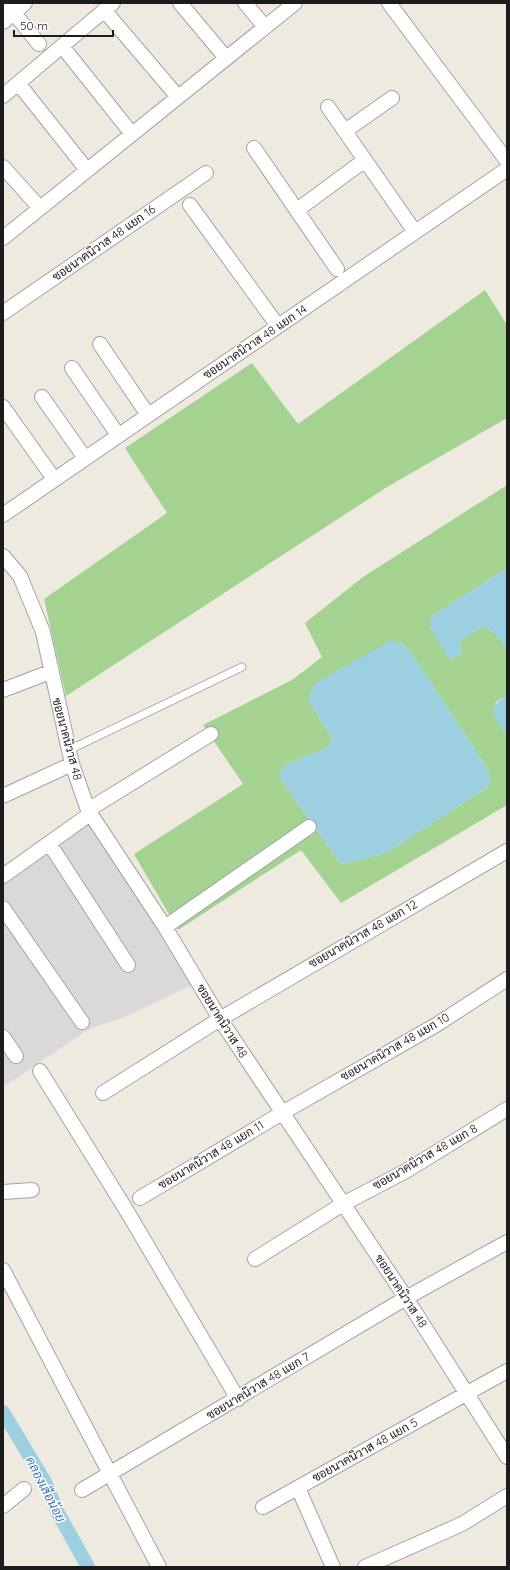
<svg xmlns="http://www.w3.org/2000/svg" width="510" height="1570" font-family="Quicksand,Sarabun,sans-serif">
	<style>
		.residential { fill: #dad9d9 }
		.forest { fill: #a3d291; fill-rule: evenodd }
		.water { fill: #9cd0e0 }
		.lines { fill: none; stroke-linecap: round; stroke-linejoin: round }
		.canal { stroke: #9cd0e0; stroke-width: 14 }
		.lane-casing { stroke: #a3a3a3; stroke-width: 9 }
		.street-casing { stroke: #a3a3a3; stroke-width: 16 }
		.lane { stroke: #fff; stroke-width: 7 }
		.street { stroke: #fff; stroke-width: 14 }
		.labels { text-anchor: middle; stroke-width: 3; stroke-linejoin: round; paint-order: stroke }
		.street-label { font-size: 12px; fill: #1c1c1c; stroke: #fff }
		.water-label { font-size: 13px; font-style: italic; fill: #4179b3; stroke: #fff }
	</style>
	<rect width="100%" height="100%" fill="#eeeae0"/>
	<!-- residential -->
	<path class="residential" d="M90,814l108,168 -73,35 -36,12 -86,58v-212z"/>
	<!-- forest -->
	<path class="forest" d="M485,290l22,35v93l-120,69 -321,209 -22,-97 123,-86 -42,-65 127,-85 46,61z
		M507,485v83l-74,47 -3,5v7l21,32 10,-6 1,-3 -3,-5 1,-4 22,-14c11,2 23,15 25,27 2,13 0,28 0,41l-11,7 -3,11 14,23v69l-166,98 -40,-53 -123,80 -44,-76 109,-70 -40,-59 89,-45 30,-23 -17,-34 58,-46zM401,643l9,8 79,120 1,9 -3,8 -101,65 -43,11 -4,-2 -59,-84 5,-13 41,-17 4,-4 2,-6 -23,-37z"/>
	<!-- water -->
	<path class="water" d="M507,568v84c-7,-11 -11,-22 -25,-25l-22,14 -1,4 3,5 -1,3 -9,6 -3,-1 -19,-31v-7l3,-5z
		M391,640l10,3 9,8 79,120 1,9 -3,8 -101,65 -43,11 -4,-2 -59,-84 -1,-5 6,-8 41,-17 4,-4 2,-6 -23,-37c-1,-8 2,-13 8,-19z
		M507,695v41c-12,-20 -24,-25 0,-41z"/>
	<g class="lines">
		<!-- canal -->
		<path class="canal" d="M3,1412l42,70 13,31 30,54"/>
		<defs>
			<path id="lane" d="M69,750l173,-83"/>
			<path id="street" d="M6,3l33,41
				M180,3l46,55
				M245,3l20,24
				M389,3l118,158
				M104,10l74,87
				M3,22l22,-19
				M62,46l70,88
				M18,83l69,87
				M3,96l110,-93
				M328,107l87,125
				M345,131l47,-33
				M254,148l83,121
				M3,167l37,41
				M190,205l88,121
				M297,210l68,-50
				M3,238l292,-235
				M3,313l203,-140
				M100,344l48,71
				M72,368l46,67
				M42,397l43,61
				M3,407l51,72
				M3,515l504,-346
				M3,556l17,20 23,56 29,132 16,46 77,117 55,92 186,279 101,159
				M3,690l47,-18
				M3,796l69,-32
				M88,810l123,-76
				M49,843l79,122
				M3,876l87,-62
				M3,908l79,114
				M165,927l144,-100
				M3,1037l13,19
				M40,1071l85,137 113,191
				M103,1093l117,-74 287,-168
				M3,1192l29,-2
				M140,1198l142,-85 154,-88 71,-46
				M255,1259l88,-55 63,-33 101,-62
				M3,1270l156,297
				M298,1488l35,79
				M82,1490l324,-192 101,-56
				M3,1506l21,-17
				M263,1507l244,-136
				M365,1567l97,-43 45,-28"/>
		</defs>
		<!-- lane casing -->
		<use href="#lane" class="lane-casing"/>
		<!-- street casing -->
		<use href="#street" class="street-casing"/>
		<!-- lane -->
		<use href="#lane" class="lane"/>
		<!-- street -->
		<use href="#street" class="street"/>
	</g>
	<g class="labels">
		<!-- street labels -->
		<g class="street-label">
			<text transform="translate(104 243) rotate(-35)" y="4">ซอยนาคนิวาส 48 แยก 16</text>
			<text transform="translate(255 342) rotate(-34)" y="4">ซอยนาคนิวาส 48 แยก 14</text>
			<text transform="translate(67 739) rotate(75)" y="4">ซอยนาคนิวาส 48</text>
			<text transform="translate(363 934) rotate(-30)" y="4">ซอยนาคนิวาส 48 แยก 12</text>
			<text transform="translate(222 1021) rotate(58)" y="4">ซอยนาคนิวาส 48</text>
			<text transform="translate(395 1047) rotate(-30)" y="4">ซอยนาคนิวาส 48 แยก 10</text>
			<text transform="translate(211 1155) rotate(-31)" y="4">ซอยนาคนิวาส 48 แยก 11</text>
			<text transform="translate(425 1157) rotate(-30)" y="4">ซอยนาคนิวาส 48 แยก 8</text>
			<text transform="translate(401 1291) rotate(57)" y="4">ซอยนาคนิวาส 48</text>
			<text transform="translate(258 1386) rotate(-31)" y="4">ซอยนาคนิวาส 48 แยก 7</text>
			<text transform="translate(365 1450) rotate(-29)" y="4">ซอยนาคนิวาส 48 แยก 5</text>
		</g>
		<!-- water labels -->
		<g class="water-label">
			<text transform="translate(46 1489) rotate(63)" y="5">คลองเสือน้อย</text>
		</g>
	</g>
	<!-- border -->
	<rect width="510" height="1570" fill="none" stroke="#1c1c1c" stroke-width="8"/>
	<!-- scale -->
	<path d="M14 30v6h99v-6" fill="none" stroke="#1c1c1c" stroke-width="2"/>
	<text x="20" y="30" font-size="12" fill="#1c1c1c" stroke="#ffffff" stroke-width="3" paint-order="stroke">50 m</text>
</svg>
